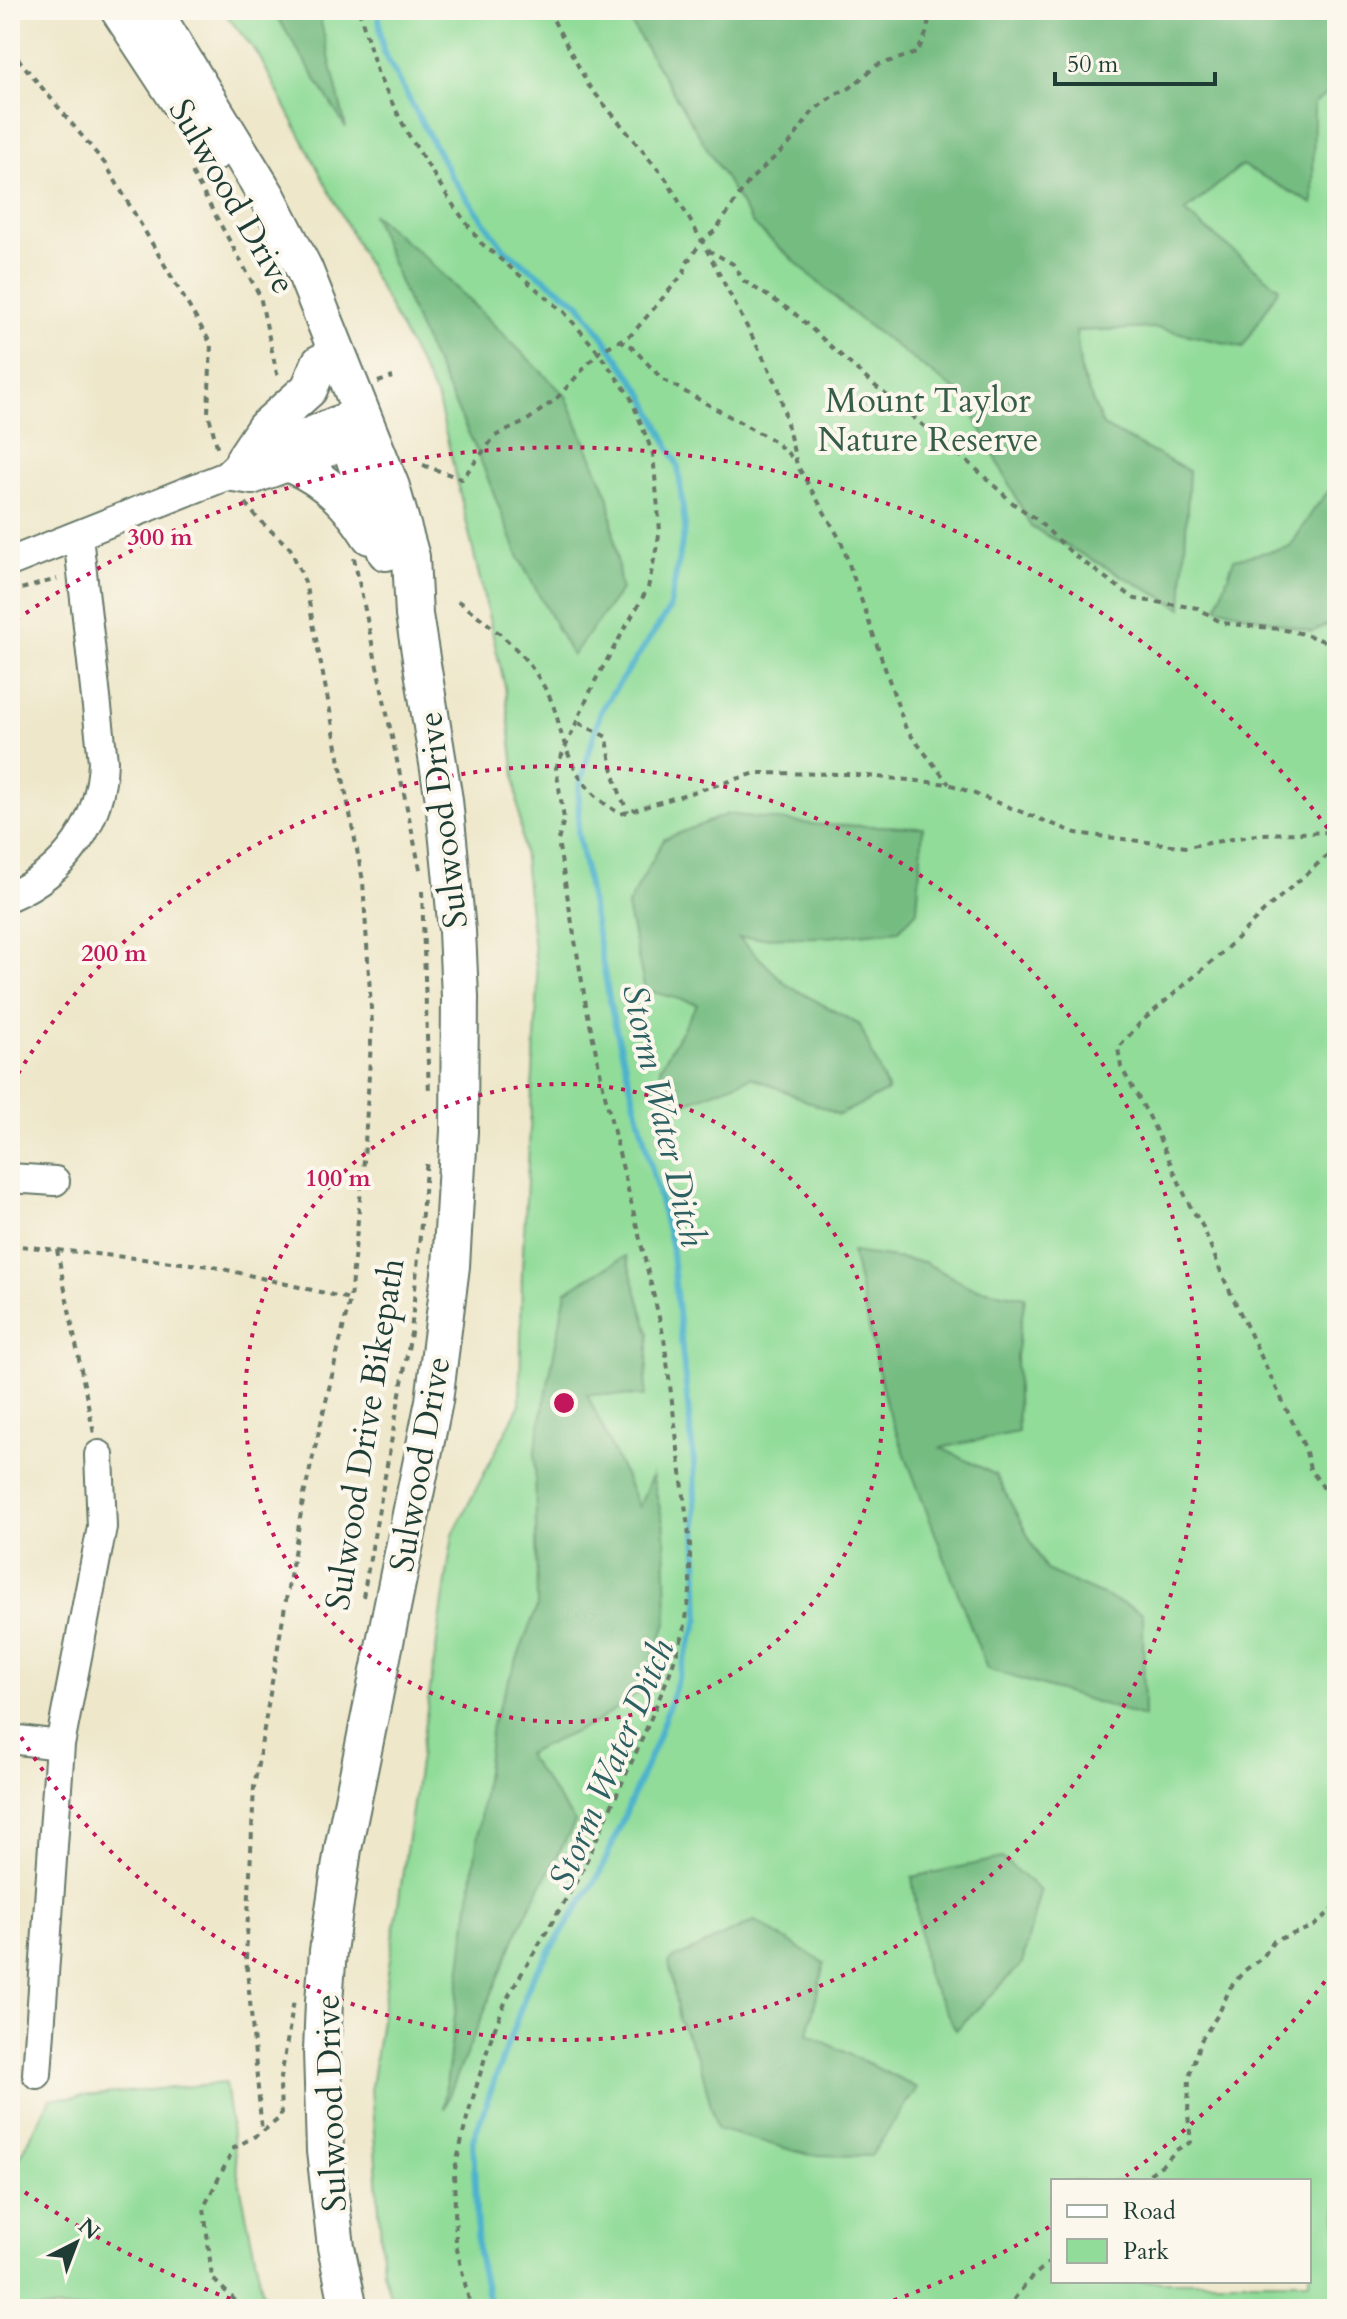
<svg xmlns="http://www.w3.org/2000/svg" width="1347" height="2319" font-family="Cardo,serif">
	<style>
		.green { fill: #91dc99; stroke: #588c66; stroke-width: 2; fill-rule: evenodd }
		.forest { fill: #74bc81; stroke: #4a7c5a; stroke-width: 2 }
		.lines { fill: none; stroke-linecap: round; stroke-linejoin: round }
		.stream { stroke: #4db3cc; stroke-width: 6 }
		.minor-casing { stroke: #677868; stroke-width: 32 }
		.major-casing { stroke: #677868; stroke-width: 40 }
		.path { stroke: #677868; stroke-width: 4; stroke-dasharray: 6 6; stroke-linecap: butt }
		.minor { stroke: #fff; stroke-width: 28 }
		.major { stroke: #fff; stroke-width: 36 }
		.ring { fill: none; stroke: #c2185b; stroke-width: 4; stroke-dasharray: 4 8 }
		.labels { text-anchor: middle; stroke-width: 8; stroke-linejoin: round; paint-order: stroke }
		.street-label { font-size: 34px; fill: #1f3d34; stroke: #fbf7ec }
		.park-label { font-size: 34px; fill: #365d48; stroke: #fbf7ec }
		.water-label { font-size: 36px; font-style: italic; fill: #2d6062; stroke: #fbf7ec }
		.centre { fill: #c2185b; stroke: #fbf7ec; stroke-width: 4 }
		.ring-label { font-size: 24px; text-anchor: middle; font-weight: bold; fill: #c2185b; stroke: #fbf7ec; stroke-width: 8; stroke-linejoin: round; paint-order: stroke }
	</style>
	<rect width="100%" height="100%" fill="#fbf7ec"/>
	<filter id="ink" filterUnits="userSpaceOnUse"><feTurbulence type="fractalNoise" baseFrequency=".0125" numOctaves="2"/><feDisplacementMap in="SourceGraphic" scale="16" xChannelSelector="R" yChannelSelector="G"/><feConvolveMatrix kernelMatrix="1 2 1 2 8 2 1 2 1" color-interpolation-filters="sRGB"/></filter>
	<filter id="wash" filterUnits="userSpaceOnUse"><feTurbulence type="fractalNoise" baseFrequency=".006" numOctaves="4" result="noise"/><feDisplacementMap in="SourceGraphic" scale="32" xChannelSelector="R" yChannelSelector="G"/><feGaussianBlur stdDeviation="1.8" result="paint"/><feColorMatrix in="noise" values="0 0 0 0 0 0 0 0 0 0 0 0 0 0 0 0 0 1.4 0 .05"/><feComposite in="paint" operator="in"/></filter>
	<g filter="url(#wash)">
		<rect width="100%" height="100%" fill="#eee7ca"/>
		<!-- green -->
		<path class="green" d="M222,10h1115v2299h-943l-11,-38 -12,-184 82,-553 67,-130 2,-135 16,-283 -33,-299 -67,-287 -180,-346zM1053,2181h256v100h-256z
			M225,2083l12,87 29,139h-256v-132l40,-78z"/>
		<!-- forest -->
		<path class="forest" d="M273,10h45l28,118z
			M623,10h714v77l-23,16 -1,101 -71,-39 -57,47 94,76 -36,59 -85,-19 -82,3 5,43 22,52 86,45 -7,137 -151,-81 -66,-129 -107,-80 -105,-94z
			M372,214l55,45 139,137 43,102 12,92 -49,66 -53,-98 -42,-107 -58,-122z
			M1337,481v139l-25,12 -95,-25 17,-48 56,-12 24,-38z
			M728,814l92,11 103,2 -6,84 -18,19 -71,7 -89,1 48,47 73,40 28,66 -49,24 -87,-38 -82,32 -10,-41 37,-64 -52,-14 -18,-83 37,-68z
			M852,1252l72,10 46,25 55,10 -9,59 2,76 -77,16 55,27 50,95 97,43 1,104 -157,-48 -101,-264z
			M626,1256l23,77 -4,63 -58,-2 52,113 13,-32 13,56 2,89 -23,69 -49,34 -69,31 49,68 -53,100 -79,187 49,-385 45,-117 -2,-156 31,-160z
			M1002,1858l38,33 -18,73 -66,66 -30,-56 -14,-97z
			M755,1921l69,42 -16,71 109,54 -46,68 -62,-1 -92,-26 -18,-70 -20,-38 -10,-60z"/>
		<g class="lines">
			<!-- stream -->
			<path class="stream" d="M378,10l5,41 68,125 54,74 75,54 64,91 34,71 7,61 -16,83 -68,100 -22,78 -1,45 34,180 59,231 23,220 5,154 -42,122 -58,135 -68,105 -58,160 5,114 13,55"/>
		</g>
	</g>
	<g filter="url(#ink)">
		<g class="lines">
			<defs>
				<path id="minor" d="M226,476l26,4 117,-43
					M10,562l216,-86 18,-17 118,-49
					M10,896c56,-24 91,-74 93,-135l-25,-225
					M10,1178l45,3
					M10,1739l50,6 42,-218 -3,-72
					M37,2074l23,-329"/>
				<path id="major" d="M119,10l94,143
					M153,10l115,188 36,71 87,218 20,70 3,58 30,185 13,131 3,66 -1,134 -8,135 -17,135 -91,448 -15,102 -4,50 -2,50 3,100 11,96 13,62
					M350,445l36,107
					M244,459l20,-30 45,-40 11,-26
					M292,465c35,15 58,39 78,71"/>
			</defs>
			<!-- minor casing -->
			<use href="#minor" class="minor-casing"/>
			<!-- major casing -->
			<use href="#major" class="major-casing"/>
			<!-- path -->
			<path class="path" d="M359,10l19,65 30,59 43,68 30,41 83,69 31,36 35,48 23,58 7,77 -12,57 -53,93 -39,87 8,51 -6,22 28,164 19,90 59,243 26,206v48l-6,40 -15,43 -26,62 -63,138 -74,125 -16,41 -23,77 -13,55 2,72 15,64
				M548,10l41,76 77,93 36,62 76,145 19,79 44,76 65,188 43,55
				M10,49l96,116 105,179 -3,68 10,38
				M192,173l68,123 17,78 5,5
				M708,250l25,14 11,17 49,31 75,68 107,88 39,36 22,15 38,36 61,44 63,9 24,15 58,6 24,5 33,12
				M619,340l12,6 31,33 112,62 20,18
				M378,382l15,-5
				M423,465l39,14 33,-43 30,-14 31,-23 44,-48 32,-17 52,-61 2,-9 16,-23 14,-11 33,-49 41,-38 23,-32 22,-17 15,-6 27,-23 40,-12 9,-19 5,-24
				M246,503l11,15 33,30 15,34 58,299 9,143 -8,136 -14,139 -46,196 -50,292 -8,171 16,174
				M354,558l67,316
				M10,592l47,-13
				M458,601c39,29 70,52 92,97 5,10 8,23 11,35 11,36 25,62 60,81l135,-41 91,1 102,10 127,49 110,14 75,-13 76,-2
				M579,723l28,14c3,25 9,51 21,75
				M1337,847l-74,65 -40,40 -81,69 -24,27 3,19 29,51 39,86 14,23 20,50 82,171 5,21 13,18 14,45
				M422,891l7,203
				M10,1245l200,21 140,33
				M57,1250l37,184
				M363,1597l48,-264 16,-174
				M1140,2181l26,-19 10,-12 15,-8 -3,-27 1,-38 11,-35 19,-29 11,-25 14,-17 19,-14 11,-16 40,-15 23,-21
				M244,2309l-32,-31 -8,-71 30,-59 28,-16 19,-15 -1,-33 14,-84
				M1006,2309l24,-30 23,-20"/>
			<!-- minor -->
			<use href="#minor" class="minor"/>
			<!-- major -->
			<use href="#major" class="major"/>
		</g>
	</g>
	<!-- distance rings -->
	<g class="ring">
		<circle cx="564" cy="1403" r="319"/>
		<path d="M12 1084A637 637 0 1 1 12 1722"/>
		<path d="M1332 1972A956 956 0 0 1 1126 2176M1049 2227A956 956 0 0 1 875 2307M253 2307A956 956 0 0 1 16 2186M16 620A956 956 0 0 1 1332 834"/>
	</g>
	<g class="labels">
		<!-- street labels -->
		<g class="street-label">
			<text transform="translate(233 196) rotate(60)" y="12">Sulwood Drive</text>
			<text transform="translate(442 820) rotate(-97)" y="12">Sulwood Drive</text>
			<text transform="translate(364 1434) rotate(-81)" y="12">Sulwood Drive Bikepath</text>
			<text transform="translate(419 1464) rotate(-80)" y="12">Sulwood Drive</text>
			<text transform="translate(330 2103) rotate(-92)" y="12">Sulwood Drive</text>
		</g>
		<!-- park labels -->
		<g class="park-label">
			<text x="928" y="412">Mount Taylor<tspan x="928" dy="39">Nature Reserve</tspan></text>
		</g>
		<!-- water labels -->
		<g class="water-label">
			<text transform="translate(665 1115) rotate(77)" y="13">Storm Water Ditch</text>
			<text transform="translate(610 1764) rotate(-67)" y="13">Storm Water Ditch</text>
		</g>
	</g>
	<circle cx="564" cy="1403" r="12" class="centre"/>
	<g class="ring-label">
		<text x="160" y="545">300 m</text>
		<text x="114" y="961">200 m</text>
		<text x="338" y="1186">100 m</text>
	</g>
	<!-- margin -->
	<rect width="1347" height="2319" fill="none" stroke="#fbf7ec" stroke-width="40"/>
	<!-- legend -->
	<rect x="1051" y="2179" width="260" height="104" fill="#fbf7ec" stroke="#a3ada2" stroke-width="2"/>
	<rect x="1067" y="2205" width="40" height="12" fill="#ffffff" stroke="#a3ada2" stroke-width="2"/>
	<text x="1123" y="2219" font-size="24" fill="#1f3d34">Road</text>
	<rect x="1067" y="2239" width="40" height="24" fill="#91dc99" stroke="#a3ada2" stroke-width="2"/>
	<text x="1123" y="2259" font-size="24" fill="#1f3d34">Park</text>
	<!-- north arrow -->
	<g transform="translate(76 2243) rotate(42)" stroke="#fbf7ec" stroke-width="6" paint-order="stroke">
	<path d="M0-6L14 30L0 20L-14 30Z" fill="#1f3d34"/>
	<text y="-12" font-size="22" font-weight="bold" text-anchor="middle" fill="#1f3d34">N</text>
	</g>
	<!-- scale -->
	<path d="M1055 72v12h160v-12" fill="none" stroke="#1f3d34" stroke-width="4"/>
	<text x="1067" y="72" font-size="24" fill="#1f3d34" stroke="#fbf7ec" stroke-width="6" paint-order="stroke">50 m</text>
</svg>
